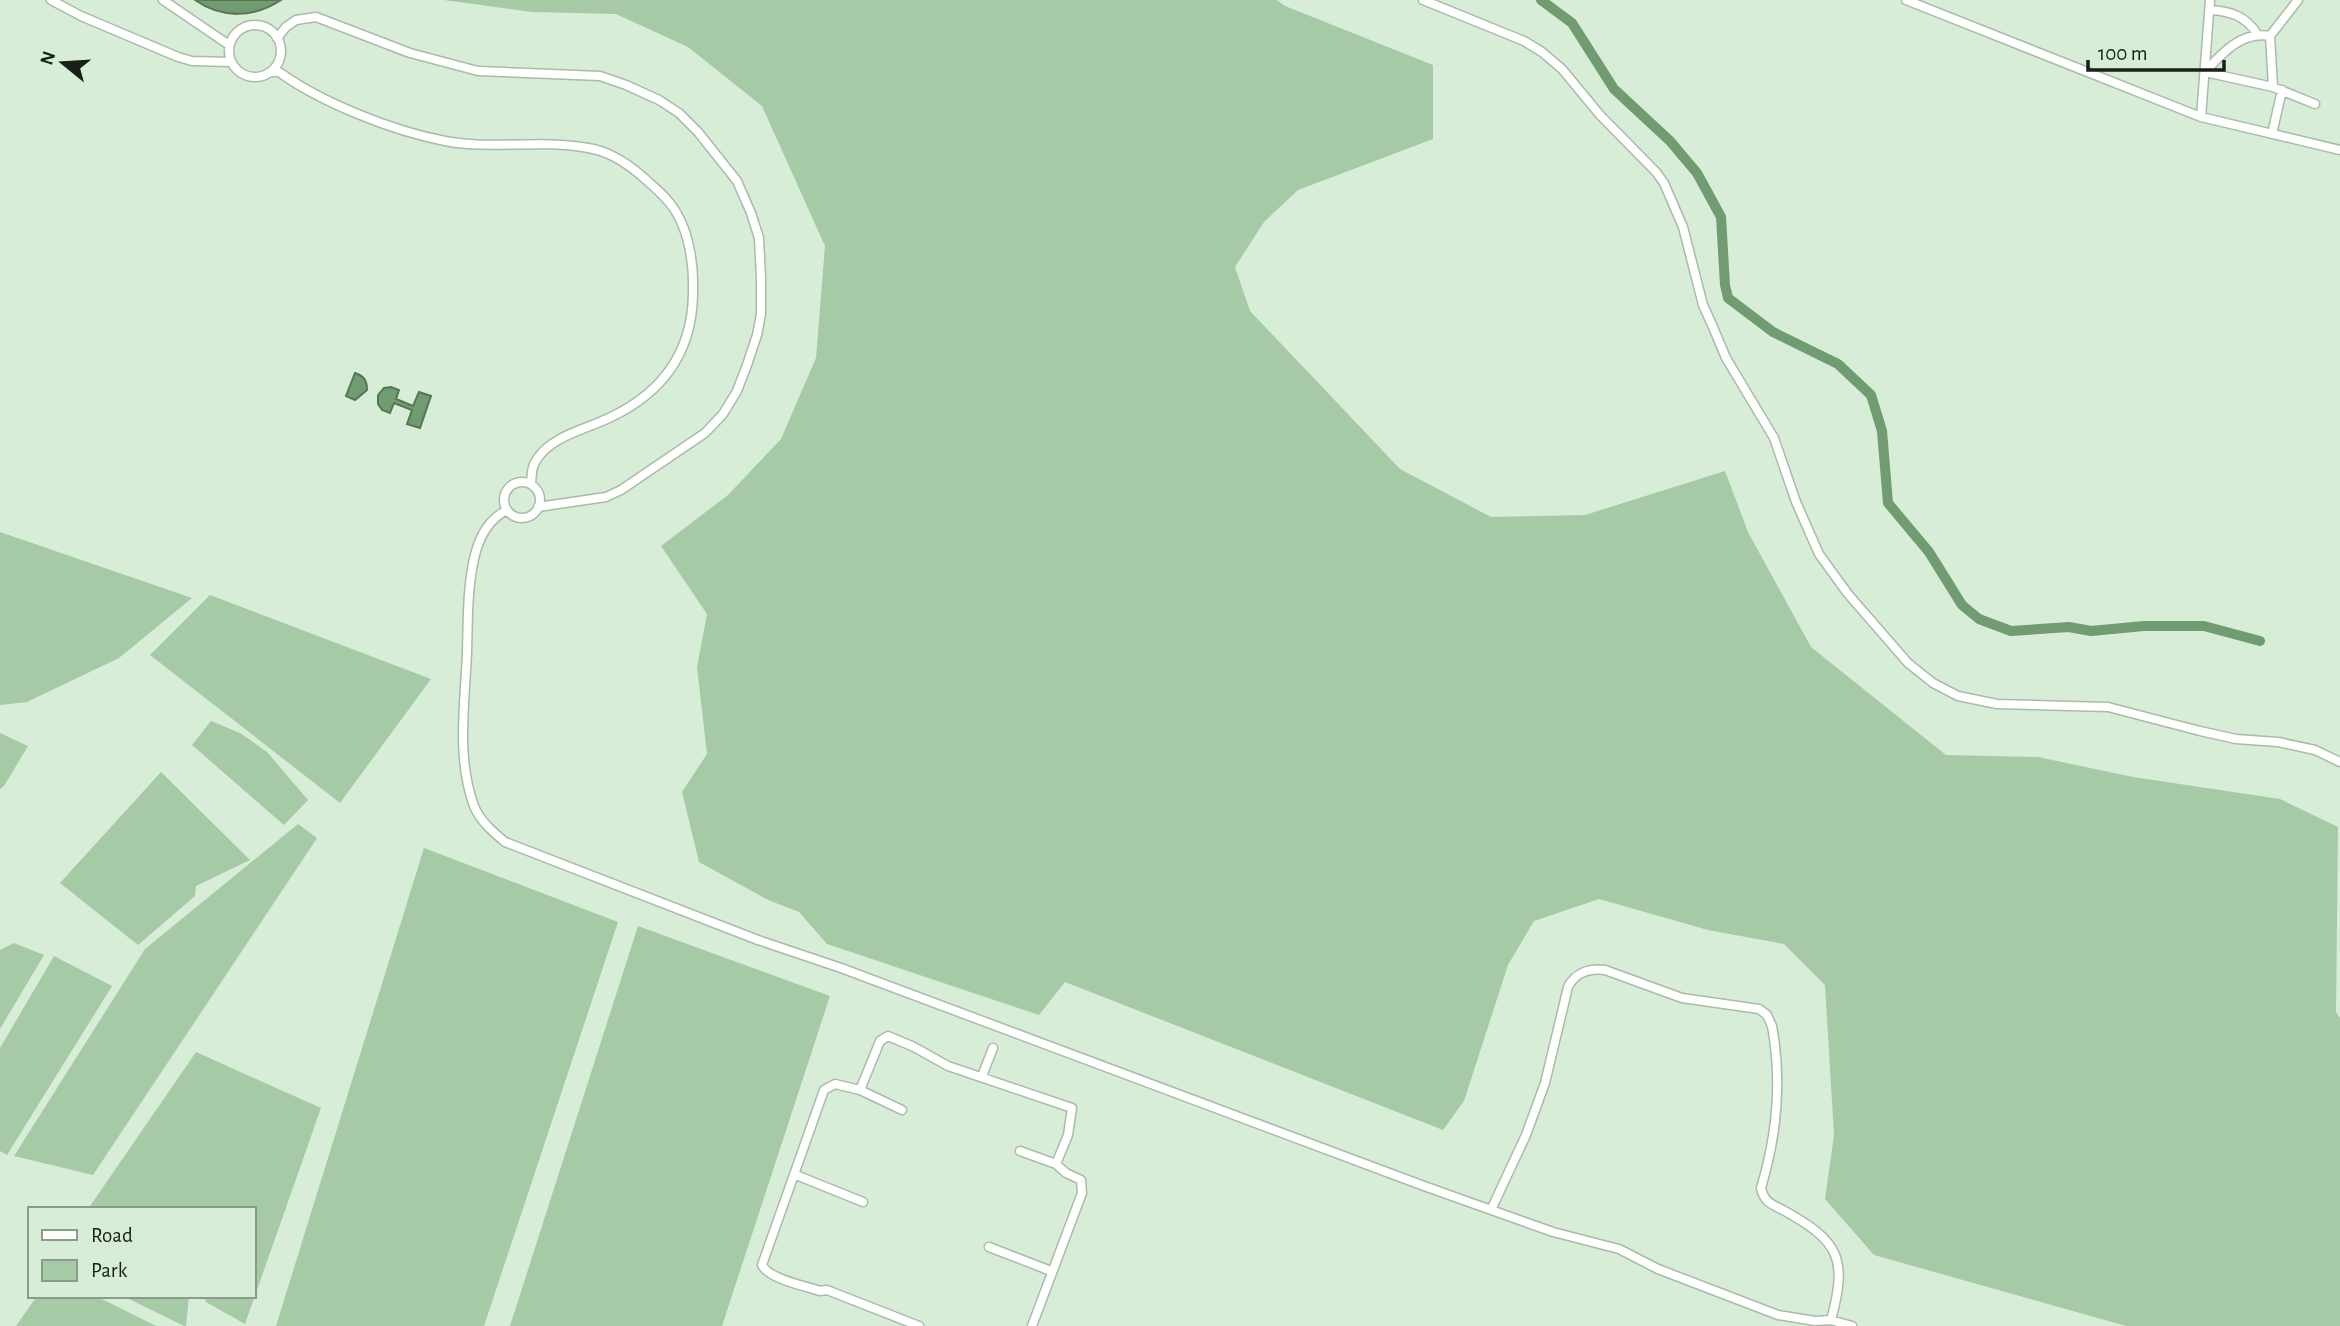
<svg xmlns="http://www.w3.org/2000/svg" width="2340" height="1326" font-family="'Alegreya Sans',sans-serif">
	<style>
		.green { fill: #a5caa5 }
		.water { fill: #719b71; stroke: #567656; stroke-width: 2 }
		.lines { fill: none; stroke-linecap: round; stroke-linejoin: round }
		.canal { stroke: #719b71; stroke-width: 10 }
		.street-casing { stroke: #a8bca7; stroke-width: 11 }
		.street { stroke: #fff; stroke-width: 8 }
	</style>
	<rect width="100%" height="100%" fill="#d7edd7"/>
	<!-- green -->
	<path class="green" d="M444,0h833l8,6 148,59v74l-135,51 -34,32 -29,45 15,44 150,158 91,48 94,-2 140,-44 23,61 63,115 135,108 92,2 95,20 147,22 58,28 -2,185 4,6v308h-214l-252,-71 -49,-56 9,-64 -9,-150 -41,-41 -76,-14 -109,-31 -65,22 -26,44 -44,136 -21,29 -378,-148 -26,33 -212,-71 -28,-32 -31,-12 -69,-38 -17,-70 25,-38 -10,-87 10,-53 -46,-68 67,-51 53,-56 35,-81 9,-112 -63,-140 -74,-59 -72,-33 -84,-2z
		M0,532l192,66 -73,60 -92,44 -27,3z
		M210,595l221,84 -91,124 -190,-148z
		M211,721l29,12 27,19 41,48 -24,25 -92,-80z
		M0,733l28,13 -24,40 -4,3z
		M161,772l89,88 -54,26 -1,10 -57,49 -78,-62z
		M298,824l19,14 -224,337 -79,-19 131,-207z
		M424,848l194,74 -134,404h-208z
		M638,926l192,70 -108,330h-212z
		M14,943l30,12 -44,74v-79z
		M54,956l58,30 -105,169 -7,-4v-103z
		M196,1052l125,56 -76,216 -39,-22 -2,-6h50v-87h-166z
		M37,1296h59l60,30h-140z
		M123,1296h66l-3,30h-2z"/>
	<!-- water -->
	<path class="water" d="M195,0h86c-27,18 -59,19 -86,0z
		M355,373c9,3 12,7 12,17l-12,10 -9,-4z
		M391,387l8,3 -3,9 17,7 6,-14 12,4 -11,32 -13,-4 5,-14 -18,-7 -4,10 -8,-3 -4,-6v-9l6,-7z"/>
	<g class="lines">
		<!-- canal -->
		<path class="canal" d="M1541,0l31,23 42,66 56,52 27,32 24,44 4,68 3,13 45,34 65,32 33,31 11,36 6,72 41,49 33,53 17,14 32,12 58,-4 22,4 53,-5h60l56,15"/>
		<defs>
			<path id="street" d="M51,0l30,16 97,41 14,4 38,1
				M163,0l66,45
				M1423,0l101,41 18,11 20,17 38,46 56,57 8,11 19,44 20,78 10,22 13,31 48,80 22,64 23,52 29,40 60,69 25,20 25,13 39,8 111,3 92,24 36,8 42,3 37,8 25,12
				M1906,0l295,117 139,33
				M2210,10c20,1 36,6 47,24
				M229 51a26 26 0 1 1 52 0a26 26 0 1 1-52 0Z
				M2270,36c-28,-5 -47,16 -65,36l68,15 42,17
				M277,38l9,-11 10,-7 20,-3 94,36 68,18 122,5 26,9 33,15 20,13 19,19 39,49 14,32 8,25 2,40v36l-4,21 -10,30 -10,26 -14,23 -18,19 -84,57 -15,7 -68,10
				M271,72h8c43,31 114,59 166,69 47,9 95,-2 143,7 21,3 39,15 55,29 12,11 25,21 33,35 14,23 18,55 17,82 -1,66 -39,107 -98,130 -20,8 -46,16 -58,35 -6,8 -5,16 -6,25
				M2273,87l-3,-51 28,-36
				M2201,117l9,-117
				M2272,134l10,-44
				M504 500a18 18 0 1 1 36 0a18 18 0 1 1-36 0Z
				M507,510c-16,8 -26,24 -31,41 -9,32 -8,69 -9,101 -2,51 -11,105 7,154 6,15 19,26 31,36l253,98 83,28 583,218 129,46 66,17 39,20 120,46 37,6 16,-1 21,6
				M982,1076l11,-28
				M860,1090l42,20
				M1020,1151l36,13
				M796,1175l67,27
				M1491,1210l35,-75 19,-52 23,-96c7,-14 21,-19 37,-17l77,28 77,11 8,6 5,11c10,54 5,109 -11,162 3,14 10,16 22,22 56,31 65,48 48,110
				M989,1247l62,24
				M919,1326l-92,-36 -7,1c-15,-5 -51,-12 -58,-26l62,-175 11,-6 25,6 20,-49 8,-5 26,11 34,19 124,42 -4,27 -12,29 10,9 15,7 1,13 -50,133"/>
		</defs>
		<!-- street casing -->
		<use href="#street" class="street-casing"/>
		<!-- street -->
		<use href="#street" class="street"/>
	</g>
	<!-- legend -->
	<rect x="28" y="1207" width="228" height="91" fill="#d7edd7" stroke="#8b9b8b" stroke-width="2"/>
	<rect x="42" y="1230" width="35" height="10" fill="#ffffff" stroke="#8b9b8b" stroke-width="2"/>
	<text x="91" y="1242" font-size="21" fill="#182018">Road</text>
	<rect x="42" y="1260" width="35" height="21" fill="#a5caa5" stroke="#8b9b8b" stroke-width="2"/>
	<text x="91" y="1277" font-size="21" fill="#182018">Park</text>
	<!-- north arrow -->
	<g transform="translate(63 63) rotate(288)" stroke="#d7edd7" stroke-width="5" paint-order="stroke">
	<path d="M0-5L12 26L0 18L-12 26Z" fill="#182018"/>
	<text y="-10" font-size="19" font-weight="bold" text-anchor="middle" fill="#182018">N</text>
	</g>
	<!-- scale -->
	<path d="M2088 60v10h136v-10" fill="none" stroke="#182018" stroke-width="3.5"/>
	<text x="2098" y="60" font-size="21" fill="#182018" stroke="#d7edd7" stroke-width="5" paint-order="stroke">100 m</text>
</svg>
